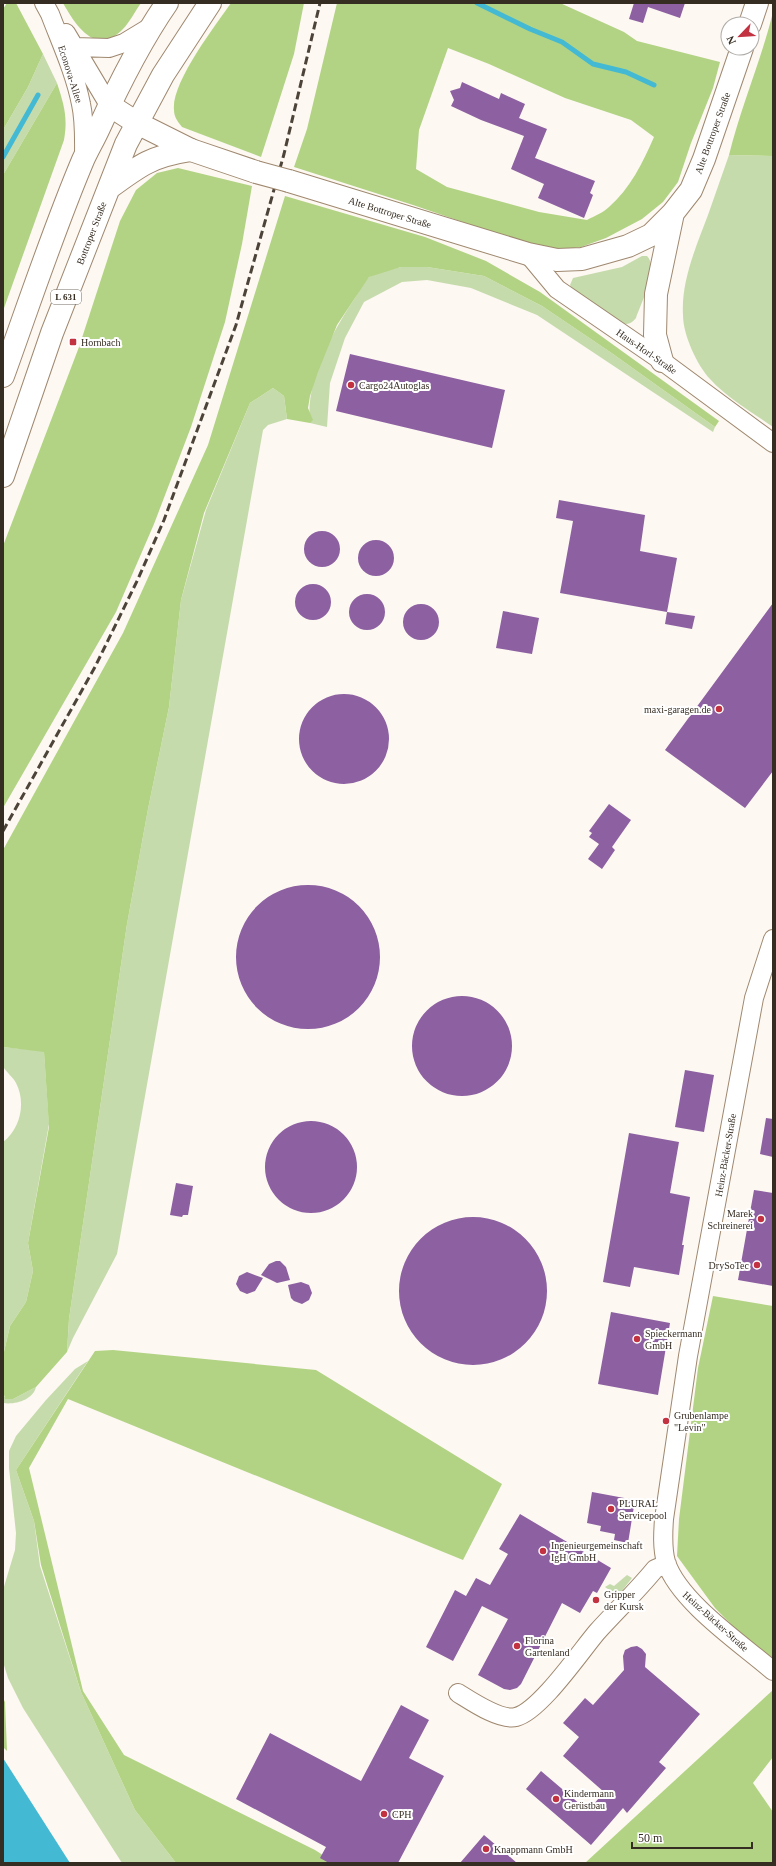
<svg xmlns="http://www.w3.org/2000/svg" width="776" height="1866" font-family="Georgia,serif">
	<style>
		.green { fill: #c6dbac }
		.forest { fill: #b2d384; fill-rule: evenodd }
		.water { fill: #43b9d4 }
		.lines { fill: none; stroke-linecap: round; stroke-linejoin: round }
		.stream { stroke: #43b9d4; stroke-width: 5 }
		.building { fill: #8c60a1 }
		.minor-casing { stroke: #9f886f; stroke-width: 20 }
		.tertiary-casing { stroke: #9f886f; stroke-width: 24 }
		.primary-casing { stroke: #9f886f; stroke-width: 24 }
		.minor { stroke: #fff; stroke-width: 18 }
		.tertiary { stroke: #fff; stroke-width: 22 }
		.primary { stroke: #fff; stroke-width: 22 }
		.rail { stroke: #4c4339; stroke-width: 3; stroke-dasharray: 8 4; stroke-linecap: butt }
		.tertiary-bridge-casing { stroke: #9f886f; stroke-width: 24; stroke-linecap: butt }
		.tertiary-bridge { stroke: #fff; stroke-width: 22 }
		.poi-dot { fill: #c23241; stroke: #fff; stroke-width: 1.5 }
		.labels { text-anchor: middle; stroke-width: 4; stroke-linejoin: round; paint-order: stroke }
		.shield { fill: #fff; stroke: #726c64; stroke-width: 1 }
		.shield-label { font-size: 9px; font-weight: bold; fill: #362d22 }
		.street-label { font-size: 10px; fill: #362d22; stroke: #fff }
		.poi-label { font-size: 10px; fill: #362d22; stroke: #fff; text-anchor: start }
	</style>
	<rect width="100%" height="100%" fill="#fdf8f2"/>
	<!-- green -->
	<path class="green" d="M43,54l14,29 -54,92v-45l25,-43z
		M729,155l44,1v271c-21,-15 -46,-29 -63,-48 -13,-14 -27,-44 -27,-64 -2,-34 13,-68 25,-100 7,-20 14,-40 21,-60z
		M642,256h5c12,11 -6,48 -11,62 -5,6 -8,7 -15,5l-48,-33 -3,-5 3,-7 49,-11z
		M401,267h26l57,9 58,30 71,48 102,73 -2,5 -176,-117 -66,-27 -44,-8 -25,2 -38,20 -19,36 -15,45 -3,44 -17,-4c-5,-42 23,-92 45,-125 4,-6 8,-16 14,-21 5,-4 25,-8 32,-10z
		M273,388l11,8 3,23 -19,6 -5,5 -146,824 -44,84 -6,14 2,-33 58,-395 21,-115 21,-102 12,-107 25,-90 44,-107z
		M3,1047l41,4 5,73 -21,119 5,28 -7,31 -16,24 -7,30v-214c18,-14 23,-40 13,-59 -3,-6 -9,-10 -12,-15 -3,-4 -1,-16 -1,-21z
		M88,1361l-72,109 18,51 6,45 41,126 54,118 41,53h-54l-99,-155 -15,-30 -5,-16v-72l12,-40 1,-17 -7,-65v-17l7,-15 30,-36 29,-31z
		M36,1387c-3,13 -21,18 -33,16v-12l1,6 9,2z
		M627,1575l5,3 -14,18 -13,-9 5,-3 4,2z"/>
	<!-- forest -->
	<path class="forest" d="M7,3h9l27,51 -15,33 -25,43v-121z
		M63,3h78c-6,8 -11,19 -18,26 -27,28 -47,-3 -60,-26z
		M231,3h73l-10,51 -33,103 -79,-30c-4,-5 -8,-10 -8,-17 -3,-27 41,-84 57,-107z
		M337,3h223l64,29 13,9 83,21 -7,26 -22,55 -13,39 -15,20 -21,17 -36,19 -25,9 -24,3 -27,-5 -117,-40 -119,-38 13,-38zM448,48l41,16 76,34 66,22 23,17c-11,25 -24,52 -45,70 -6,6 -15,9 -22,13l-48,-8 -92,-25 -31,-18 3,-39z
		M773,12v144l-44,-1c12,-49 32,-94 44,-143z
		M57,83c7,22 11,34 7,57l-61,171v-136z
		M178,168l74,18 -10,58 -17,78 -34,105 -37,97 -38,88 -113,196v-262l76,-199 41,-126 16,-31 21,-17z
		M285,196l140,41 61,24 54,31 179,129 -4,6 -102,-73 -71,-48 -58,-30 -57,-9h-26l-32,10 -32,48 -19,47 -8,24 -2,12 5,12 -3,3 -23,-4 -3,-23 -11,-8 -23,15 -46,110 -23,87 -12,107 -21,102 -21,115 -58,395 -2,33 -31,35 -23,12h-8l-2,-8v-35l7,-30 16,-24 7,-31 -5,-28 21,-116 -5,-75 -41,-5v-197l120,-217 85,-188z
		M713,1296l60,10v361l-58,-59 -38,-52 2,-37 19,-151z
		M113,1350l203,20 186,114 -39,76 -395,-161 -39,69 54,223 41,64 191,95 20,13h-159l-41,-53 -54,-118 -40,-127 -7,-44 -18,-51 79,-119z
		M773,1690v67l-20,26 20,29v51h-188z
		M3,1698l2,4 2,49 -4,-4z"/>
	<!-- water -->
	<path class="water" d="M3,1758l67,105h-67z"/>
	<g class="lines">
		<!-- stream -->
		<path class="stream" d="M477,3l53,26 32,13 31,22 33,8 28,13
			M3,157l35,-62"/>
	</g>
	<!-- building -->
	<path class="building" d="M634,3h51l-5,15 -32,-11 -5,16 -14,-4z
		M462,82l37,17 2,-6 24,11 -6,14 28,11 -12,29 60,23 -5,12 3,2 -9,23 -46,-20 6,-14 -33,-15 13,-33 -43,-16 -30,-14 3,-6 -4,-9 10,-3z
		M350,354l155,36 -13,58 -156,-37z
		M559,500l86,15 -5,36 37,7 -10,54 -107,-19 13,-72 -17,-3z
		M304 549a18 18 0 1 1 36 0a18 18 0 1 1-36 0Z
		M358 558a18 18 0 1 1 36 0a18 18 0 1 1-36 0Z
		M295 602a18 18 0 1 1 36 0a18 18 0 1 1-36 0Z
		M349 612a18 18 0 1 1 36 0a18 18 0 1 1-36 0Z
		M773,603v168l-28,37 -80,-58z
		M403 622a18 18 0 1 1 36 0a18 18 0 1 1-36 0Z
		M503,611l36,7 -7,36 -36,-6z
		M667,612l28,4 -3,13 -27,-5z
		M299 739a45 45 0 1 1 90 0a45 45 0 1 1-90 0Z
		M609,804l22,16 -19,27 3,3 -13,19 -14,-10 11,-15 -10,-7 3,-4 -3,-2z
		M236 957a72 72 0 1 1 144 0a72 72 0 1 1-144 0Z
		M412 1046a50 50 0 1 1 100 0a50 50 0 1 1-100 0Z
		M685,1070l29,5 -10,57 -29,-5z
		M766,1118l7,1v38l-13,-3z
		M265 1167a46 46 0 1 1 92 0a46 46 0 1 1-92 0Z
		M629,1133l50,9 -9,51 20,4 -8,48h2l-5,30 -45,-8 -4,20 -27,-5z
		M176,1183l17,3 -5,29h-5l-1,2 -12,-2z
		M754,1190l19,3v93l-35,-6z
		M399 1291a74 74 0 1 1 148 0a74 74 0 1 1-148 0Z
		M276,1261h4l6,6 4,13 -13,3 -16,-8 8,-11z
		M247,1272l16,6 -8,13 -8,3 -7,-3 -4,-7 3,-8z
		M301,1282l8,3 3,8 -3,7 -7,4 -8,-3 -3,-3 -3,-13z
		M611,1312l59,11 -12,72 -60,-11z
		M592,1492l43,8 -7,43 -14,-3 1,-6 -15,-3 1,-5 -14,-3z
		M520,1514l91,54 -14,25 -4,-2 -13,22 -18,-10 -41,81 -4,4 -7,2 -6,-1 -26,-14 30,-56 -26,-13 -29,55 -27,-14 29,-57 11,6 10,-18 14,7 18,-31 -9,-5z
		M637,1646l5,3 4,5 -1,13 55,47 -41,48 7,6 -39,45 -4,-5 -32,37 -65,-56 15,-18 47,40 16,-19 -41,-36 16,-19 -16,-14 22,-25 8,7 31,-35 -1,-14 2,-6 6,-3z
		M401,1705l28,15 -20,38 35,18 -46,87h-69l-9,-5 6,-11 -90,-48 34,-66 91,48z
		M484,1835l33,28h-57z"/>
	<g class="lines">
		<defs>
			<path id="minor" d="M44,3l6,11c11,29 25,59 31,90 4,18 3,36 3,55
				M66,33l43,72
				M75,47l34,1 15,-5 28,-17
				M528,254l29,35 105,72 111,82
				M773,939l-19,59 -66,358 -24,163c-1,14 -2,29 2,43 13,40 76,82 107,109
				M458,1693c13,8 42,28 58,24 24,-6 64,-65 81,-85 19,-21 40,-41 58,-63l12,-5"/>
			<path id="tertiary" d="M750,24l7,-21
				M109,105l28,18 54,27 65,22
				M289,181l239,73 29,6 25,-1 46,-13 23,-11 22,-22 18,-23 13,-31 38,-111
				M662,361l-7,-26 1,-41 17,-81"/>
			<path id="primary" d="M109,188c31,-23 43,-32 82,-38
				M3,376c26,-72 50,-145 80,-216 5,-11 11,-21 16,-32 20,-44 41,-86 68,-125
				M3,476l49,-143 74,-189 37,-69 47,-72"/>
		</defs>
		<!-- minor casing -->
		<use href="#minor" class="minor-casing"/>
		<!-- tertiary casing -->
		<use href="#tertiary" class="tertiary-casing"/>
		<!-- primary casing -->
		<use href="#primary" class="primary-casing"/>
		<!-- minor -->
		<use href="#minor" class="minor"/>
		<!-- tertiary -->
		<use href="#tertiary" class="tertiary"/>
		<!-- primary -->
		<use href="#primary" class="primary"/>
		<!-- rail -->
		<path class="rail" d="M3,831l92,-164 43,-88 26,-59 72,-195 48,-171 36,-151"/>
		<defs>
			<path id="tertiary-bridge" d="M256,172l33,9"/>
		</defs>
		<!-- tertiary-bridge casing -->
		<use href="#tertiary-bridge" class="tertiary-bridge-casing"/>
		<!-- tertiary-bridge -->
		<use href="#tertiary-bridge" class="tertiary-bridge"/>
	</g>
	<!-- markers -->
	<g class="poi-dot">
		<rect x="69" y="338" width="8" height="8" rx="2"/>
		<circle cx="351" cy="385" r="4"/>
		<circle cx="719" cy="709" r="4"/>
		<circle cx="761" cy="1219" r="4"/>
		<circle cx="757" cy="1265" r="4"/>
		<circle cx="637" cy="1339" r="4"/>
		<circle cx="666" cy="1421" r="4"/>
		<circle cx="611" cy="1509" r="4"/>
		<circle cx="543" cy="1551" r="4"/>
		<circle cx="596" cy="1600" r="4"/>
		<circle cx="517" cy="1646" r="4"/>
		<circle cx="556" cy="1799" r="4"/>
		<circle cx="384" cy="1814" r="4"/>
		<circle cx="486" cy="1849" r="4"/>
	</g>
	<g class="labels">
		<!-- shield labels -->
		<rect class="shield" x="51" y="290" width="30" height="14" rx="3"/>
		<g class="shield-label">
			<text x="66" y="300">L 631</text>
		</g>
		<!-- street labels -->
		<g class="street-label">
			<text transform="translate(71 74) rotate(72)" y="4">Econova-Allee</text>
			<text transform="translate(712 133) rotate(-70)" y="4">Alte Bottroper Straße</text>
			<text transform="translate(390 212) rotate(17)" y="4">Alte Bottroper Straße</text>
			<text transform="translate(91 233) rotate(-69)" y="4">Bottroper Straße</text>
			<text transform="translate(647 351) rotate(35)" y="4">Haus-Horl-Straße</text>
			<text transform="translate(725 1155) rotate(-80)" y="4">Heinz-Bäcker-Straße</text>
			<text transform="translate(716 1621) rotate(42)" y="4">Heinz-Bäcker-Straße</text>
		</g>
		<!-- poi labels -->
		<g class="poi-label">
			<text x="81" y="346">Hornbach</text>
			<text x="359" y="389">Cargo24Autoglas</text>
			<text x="711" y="713" text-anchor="end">maxi-garagen.de</text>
			<text x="753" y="1217" text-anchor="end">Marek<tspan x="753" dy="12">Schreinerei</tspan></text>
			<text x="749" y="1269" text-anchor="end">DrySoTec</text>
			<text x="645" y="1337">Spieckermann<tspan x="645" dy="12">GmbH</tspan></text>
			<text x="674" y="1419">Grubenlampe<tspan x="674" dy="12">"Levin"</tspan></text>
			<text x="619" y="1507">PLURAL<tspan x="619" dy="12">Servicepool</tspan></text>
			<text x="551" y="1549">Ingenieurgemeinschaft<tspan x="551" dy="12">IgH GmbH</tspan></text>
			<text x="604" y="1598">Gripper<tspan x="604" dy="12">der Kursk</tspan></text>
			<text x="525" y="1644">Florina<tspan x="525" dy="12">Gartenland</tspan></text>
			<text x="564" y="1797">Kindermann<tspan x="564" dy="12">Gerüstbau</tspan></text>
			<text x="392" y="1818">CPH</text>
			<text x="494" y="1853">Knappmann GmbH</text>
		</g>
	</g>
	<!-- border -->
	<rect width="776" height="1866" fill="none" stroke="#362d22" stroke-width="8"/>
	<!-- north arrow -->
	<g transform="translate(740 36) rotate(245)"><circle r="19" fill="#ffffff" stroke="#afaba7"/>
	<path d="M0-3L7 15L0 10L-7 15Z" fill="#c23241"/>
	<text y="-6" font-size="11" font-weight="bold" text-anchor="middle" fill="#362d22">N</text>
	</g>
	<!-- scale -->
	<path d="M632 1842v6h120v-6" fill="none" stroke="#362d22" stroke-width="2"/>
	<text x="638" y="1842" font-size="12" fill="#362d22" stroke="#ffffff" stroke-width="3" paint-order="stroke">50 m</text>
</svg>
